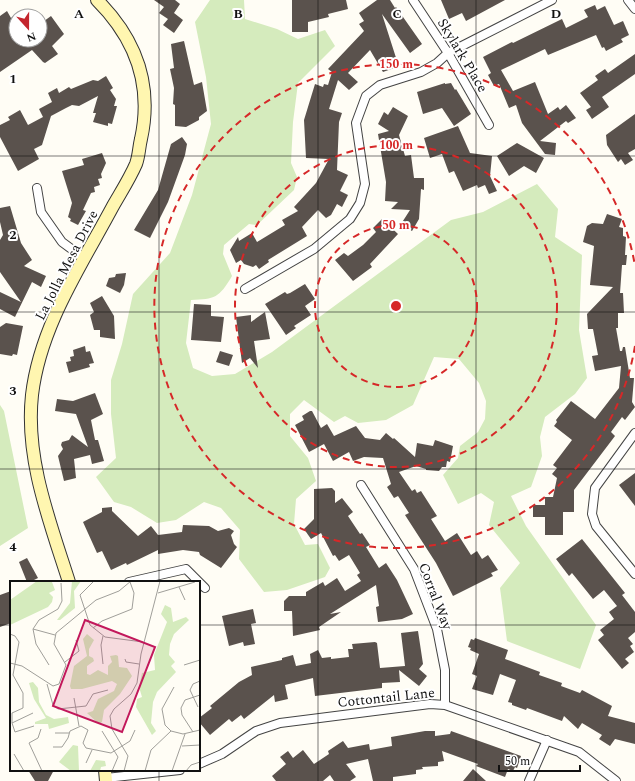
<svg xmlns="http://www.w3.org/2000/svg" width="635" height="781" font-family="Spectral,serif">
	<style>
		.green { fill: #d5ebbd }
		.building { fill: #5a524d }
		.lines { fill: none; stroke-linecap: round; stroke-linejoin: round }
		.street-casing { stroke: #444; stroke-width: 10 }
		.secondary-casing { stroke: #333; stroke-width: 14 }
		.street { stroke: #fff; stroke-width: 8 }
		.secondary { stroke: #fff6b0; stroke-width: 12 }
		.grid { fill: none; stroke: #111; stroke-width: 1; stroke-opacity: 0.55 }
		.ring { fill: none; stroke: #d62828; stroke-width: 2; stroke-dasharray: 7 5 }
		.labels { text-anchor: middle; stroke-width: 4; stroke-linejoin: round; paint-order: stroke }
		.street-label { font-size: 14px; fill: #111; stroke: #fff }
		.inset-road { fill: none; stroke: #a09f9a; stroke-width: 1 }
		.view { fill: #c2185b; fill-opacity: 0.15; stroke: #c2185b; stroke-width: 2 }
		.inset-edge { fill: none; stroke: #111; stroke-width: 2 }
		.grid-label { font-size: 13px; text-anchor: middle; font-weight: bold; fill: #111; stroke: #fff; stroke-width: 4; stroke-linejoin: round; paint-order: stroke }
		.centre { fill: #d62828; stroke: #fff; stroke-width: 2 }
		.ring-label { font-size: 12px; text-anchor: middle; font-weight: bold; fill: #d62828; stroke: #fff; stroke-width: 4; stroke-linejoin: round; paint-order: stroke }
	</style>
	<rect width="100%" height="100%" fill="#fffdf5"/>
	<!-- green -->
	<path class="green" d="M210,0h34l1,19 32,10 21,10 27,-9 10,16 -37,37 -5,39 -2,41 6,14 -3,13 -37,35 -8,-1 -25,21 -1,9 9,22c-13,22 -17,23 -41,24l-5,43 7,25 19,8 23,-2 37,-22 179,-132 32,-8 54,-28 21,25 -3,28 27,18 -3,75 8,48 -12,16 -30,23 -5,20 2,19 -11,31 -20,9 15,30 70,99 -16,44 -73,-28 -7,-53 20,-25 -31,-38 5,-23 -13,-9 -23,11 -15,-29 15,-17 2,-12 18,-14 7,-13 1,-18 -7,-18 -20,-24 -25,-2 -21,48 -27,15 -28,3 -13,-7 -11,6 -30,-22 -14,14v22l18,22 8,23 -20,18 -2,25 11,21 13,-1 12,24 -5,9 -38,13 -23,2 -25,-33 1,-29 -19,-22 -17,-6 -28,18 -19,3 -26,-16 -17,-5 -18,-25 20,-19 -5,-44v-34l11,-36 11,-50 37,-41 22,-58 19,-71 -5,-47 -11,-55z
		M0,405l4,6 24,117 -28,18z"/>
	<!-- building -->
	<path class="building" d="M154,0h21l5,4 -6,9 9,7 -9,13 -11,-8 5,-6 -9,-6 5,-6z
		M292,0h54l2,9 -20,5 1,3 -21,5v10h-16z
		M377,0h13l5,8 1,-1 26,37 -12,9 -28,-39 16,50h-2l1,3 -14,5 -13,-22 -22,23 10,9 -9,8 -11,-10 -9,29 13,4 -3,9 -2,48 11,5 -8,16 8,4 -6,12 -5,-3 -6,11 -5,3 -8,-8 -16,17 5,9 -39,24 1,2 -10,7 -3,-4 -3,2 -9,-3 -3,-4 -5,3 -6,-13 8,-13 1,4 13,-8 5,9 28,-17 -3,-5 16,-9 -4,-4 22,-24 13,-24 -23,-1 -2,-38 11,-36 8,3 1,-3 4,1 4,-13 -4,-3 36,-38 -5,-7 5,-3 -5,-8z
		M441,0h64l-39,21 -4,-8 -13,6z
		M595,5l2,5 8,-4 9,19 9,-4 6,14 -8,4 2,3 -17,9 -2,-4 -2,1 -6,-13 -48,20 -3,-6 -44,21 12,21 22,-9 13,32 10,-7 2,3 6,-5 10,13 -8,5 -2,-2 -26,20 16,2 -1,12 -10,-1 -23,-31 -6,-18 -7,3 -10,-24 -5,2 -6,-11 3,-2 -8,-16 29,-15 1,1 49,-24 4,9 22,-11 -4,-7z
		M7,11l4,7 5,-4v26l24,1v-17l11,-8 13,18 -12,12 6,8 -13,9 -2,-1 -11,-12 -32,22v-56z
		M184,41l10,44 8,-3 5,29 -8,6v3l-13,7 -11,-1v-21l-2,-1 1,-16 -4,-19 4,-1 -3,-24z
		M635,54v20l-33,23 7,10 -17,12 -6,-9 5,-3 -11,-14 18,-13 -3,-4 10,-7 3,4z
		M106,76l7,12 -3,2 6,9 -2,7h3l-5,18 -4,-1v3l-15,-4 3,-9h-3l5,-17 -19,10 -7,-1 -6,3 -15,8 -9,29 -8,4 5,10 -21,12 -18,-34v-12l10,-5 -2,-3 12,-7 8,15 15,-8 -4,-8 13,-7 -4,-9 9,-5 2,5 10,-6 2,2 22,-9 5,1z
		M445,83v1l6,-1 4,7 1,-1 15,25 -17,12 -12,-18 -19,6 -6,-22z
		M393,107l15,9 -9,19 6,21 6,-1 3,23h10v12l-3,-1 -2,30 -7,12 -11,-7 9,-14 -19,-1 7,-7 -13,-1 1,-19 -8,-48 11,-3 -11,-7 6,-12 4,3z
		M635,114v35l-7,4 5,7 -8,5 -4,-6 -3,3 -11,-17 -1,-10z
		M458,126l12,27 22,3 -2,20 7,15 -8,3 -4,-9 -7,3 -1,-3 -14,6 -9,-20 -5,2 -7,-19 -12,4 -6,-20z
		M182,137l5,7 -2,11 -17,47 -18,36 -16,-8 24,-40 13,-46z
		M517,143l27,15 -8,15 -12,-7 -15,10 -12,-20z
		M102,153l4,10 -5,11 1,4 -4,1 2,6 -6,2 1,5 -4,1 -8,17 3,1 -8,14 -8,-4 1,-2 -3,-2 4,-14 -10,-32 22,-6 -2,-6z
		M10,206l11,37 11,17 -8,6 22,10 -5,11 -9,-5 -17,35 -15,-8v-17l21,10 -21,-30v-32l3,-5 -3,-13v-14z
		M607,214l15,5 -3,8 4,1v8l3,1 -1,18h2l-1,10h-4l-2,28h3l1,20h-6v15h-2l4,23h2l1,-4h2l5,31h4l-2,24 3,5 -10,13 -3,-3 -11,15 4,4 -41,54v22h-11v23h-18v-18h-12v-12h12v-8h8l4,-19 -5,-4 5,-6 -4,-3 19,-25 -18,-14 3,-4 -1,-2 15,-19 24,18 24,-31 2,-22 -26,5 -3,-15 6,-1 -5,-26h-5l-1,-15 26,-27 -23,-2 4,-39 -11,-4 4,-16 5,-3 11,1z
		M382,219l16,15 -28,30 2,3 -19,14 -18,-21 9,-7 4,3 15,-11 13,-13 -3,-4z
		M126,273l-2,12 -4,8 -14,-7 3,-8 6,-1 1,-3z
		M305,284l10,15 -10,7 6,9 -17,11 2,2 -10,7 -21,-31 20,-12 2,2 3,-1z
		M102,296l12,20 1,23 -15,-2v-7h-6l-4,-15 4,-3 -4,-9z
		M194,304l17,1v11l13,1 -3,25 -30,-2z
		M265,312l5,27 -16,2 4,27 -8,-10 -8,5 -6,-46 15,-2v7z
		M6,323l17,3 -6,29 -4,-1 -1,2 -12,-2v-27z
		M85,346l1,6 4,-1 4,12 -5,1 1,3 -21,6 -3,-11 5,-1 -1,-4 4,-1 -1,-6z
		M220,351l13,4 -4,11 -13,-4z
		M95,393l8,21 -12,6 4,20h3l6,21 -12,3 -2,-9 -16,4 2,19 -12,3 -6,-25 5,-7 -2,-4 1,-3 7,-2 3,-5 16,12 -12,-33 -21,-3 2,-12 16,2z
		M310,411h2l9,17 6,-4 7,12 22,-10 9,12 15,2 6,-7 7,6 1,-1 21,19 2,-14 16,3 2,-6 18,6 -3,16 -3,-1 -1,6h-4l-3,4 -13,-1v-1l-10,-3 -17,6 13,19 3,-2 2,4 4,-2 16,25 -6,3 14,22 12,-8 14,22 6,-4 5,8 6,-4 10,15 -7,3 2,3 -40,20 -17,-33 -31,-48 4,-2 -11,-17 -4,2 -7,-11 4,-3 -8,-26 -19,-1 -11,4 -4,-9 -16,9 -9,-17 -15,8 -14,-27 9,-5 -2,-4z
		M635,473v33l-16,-21z
		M332,488l3,3v12l7,-5 11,14 -5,4 12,18 2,-1 8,12 -4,2 13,21 7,-5 11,17 16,34 -11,5 -24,3 -2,-15 3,-1 -3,-21 -46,29 11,-2 -22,15 1,3 -27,6 -1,-25h-8v-10l5,-5h17v-4l17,-10 2,4 12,-8 8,13 16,-10 -4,-6 3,-2 -11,-18 -10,6 -4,-6 -2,1 -12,-23 -10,6 -7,-10 10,-10v-30z
		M112,507v4l26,25 13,-10 7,9 24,-3 1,-7 26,1 9,5 11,-3 5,3 -3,4 3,9 3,3 -16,21 -21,-13 -1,-3 -16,-2 -25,4v-4l-31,15 -1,-2 -15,7 -9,-19 -5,2 -14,-31 19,-10v-4z
		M582,539l43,54 -3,2 13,17v20l-7,6 5,6 -3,2 4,6 -9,7 4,4 -7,6 -24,-29 6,-5 -4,-5 14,-11 -5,-7 8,-6 -13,-16 -11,9 -21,-26 -3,3 -13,-17z
		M27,558l11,20 -8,4h-3l-8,-20z
		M11,591v32l-11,4v-32z
		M253,609l3,14 -5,1 4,20 -11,2 -1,-4 -14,4 -7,-30z
		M418,631l5,33 -4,5 8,7 -8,10 -20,-16 1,12 -18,1v5l-67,8 -2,-18 -28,7 3,14 -13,3 -1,-7 -30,24 -3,-4 -9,7 -3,-3 -19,16 -11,-13v-4l13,-10 -2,-2 29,-24 13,-7 -1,-8 31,-7v-2l11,-3 3,11 15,-3 -1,-9 8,-4 4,8 9,-1v2l18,-2 -1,-8h5l-1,-5 23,-2 2,1 3,25 25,-2 -4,-33z
		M475,638l33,12 -3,9 35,13 -1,3 23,8 -1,3 19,7 2,-3 30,16 -4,10 27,7v21l-20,-5 -5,7 -11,-7 3,-4 -20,-12 -4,6 -14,-13 -2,5 -35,-13 -1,2 -14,-5v-2l-4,-1 8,-22 -16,-6 -7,21 -21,-6 5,-13 -5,-2 7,-20 -9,-4 1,-2 -3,-1 3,-8 3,1z
		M425,731h10v5l15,-2 1,-3 70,25 -4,12 -2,-1 -2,4 -5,-2 -3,8 -29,-11 2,-2 -36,-13 2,10 -6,1v4l-16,1 1,2 -7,1v4l-23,3v4h-20l-5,-22 -22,5 10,13 -6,4h-16l-4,-6 -7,6h-47l-4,-5 14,-12 -6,-7 8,-6 5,7 10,-8 11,14 15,-10 -1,-3 15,-10 5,7 21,-4 1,6 22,-4 -1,-9z
		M473,769l13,12h-23z
		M28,770h26l-6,11h-13z"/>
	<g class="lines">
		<defs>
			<path id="street" d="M413,0l35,53 41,72
				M628,0l7,9
				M37,188l4,24 21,30 23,17
				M245,289l69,-40 36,-30 10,-16 5,-19 -9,-61 10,-27 14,-11 41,-13 16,-9 11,-10 104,-53
				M635,433l-40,55 -3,26 4,12 39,48
				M361,485l53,84 23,60 8,41v35
				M129,582l57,-13 13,13
				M199,582l6,6
				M199,764l23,-10 34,-23 24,-8 150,-19 15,1 134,47 37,29
				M106,778l74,-8
				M529,781l18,-41"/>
			<path id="secondary" d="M69,582c-19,-60 -44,-123 -37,-187 8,-69 49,-129 81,-189 8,-14 17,-28 23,-42 3,-8 3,-17 5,-25 12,-55 -5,-100 -44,-139
				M105,770l1,11"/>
		</defs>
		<!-- street casing -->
		<use href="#street" class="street-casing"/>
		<!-- secondary casing -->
		<use href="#secondary" class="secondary-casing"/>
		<!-- street -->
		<use href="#street" class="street"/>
		<!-- secondary -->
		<use href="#secondary" class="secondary"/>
	</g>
	<!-- grid -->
	<path class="grid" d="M159,0v582M318,0v781M476,0v781M0,156h635M0,312h635M0,469h635M0,625h11M199,625h436M159,770v11"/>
	<!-- distance rings -->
	<g class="ring">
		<circle cx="396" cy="306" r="81"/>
		<circle cx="396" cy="306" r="161"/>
		<path d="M635 346A242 242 0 1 1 635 266"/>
	</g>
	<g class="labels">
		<!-- street labels -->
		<g class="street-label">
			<text transform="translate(463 55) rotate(59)" y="5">Skylark Place</text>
			<text transform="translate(66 265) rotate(-63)" y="5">La Jolla Mesa Drive</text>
			<text transform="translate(436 596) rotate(69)" y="5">Corral Way</text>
			<text transform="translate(386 697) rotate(-6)" y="5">Cottontail Lane</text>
		</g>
	</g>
	<!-- overview -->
	<g transform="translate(10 581)">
		<rect width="190" height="190" fill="#fffdf5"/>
		<path d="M27,0l15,1 3,8 -6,3 4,4 -1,5 -4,5 -38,18v-25zM62,0h9l-7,10 1,17 -15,12h-3l13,-17zM155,24l6,3 2,14 13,-5 3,3 -15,14 -4,10 -1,11 6,7 -4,4 5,6 -19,20 -4,10 -2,21 5,8 -4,4 -16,-28 1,-8 5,-2 -3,-10 3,-14 13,-3 -1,-15 13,-33 -6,-8zM77,53l7,6 -5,9v7l4,2 1,3 -7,5v8l3,1 8,-5 10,5v-9l4,-4 -2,-6 6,-1 2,1 1,11 8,1 5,8 -12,18 -16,16 -2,12 -3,2 -12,-11 6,-2 5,-12 16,-8 3,-7 -5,-3 -30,8h-11l-1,-3 4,-20 13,-10 -4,-17zM23,101l5,6 1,14 7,13 8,4 14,-2 1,6 -20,6 -1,-5h-13v-2l11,-4 -12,-19 -5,-16zM63,164l5,1 1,25h-8l-12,-9zM86,179l9,1 1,5 -5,1 -1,4h-10z" fill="#d5ebbd"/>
		<path class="inset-road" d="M84,0l-14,14 10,30 15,12 38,5M169,6l6,13M148,12l37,-11M83,47l9,-7 30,-12 2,-16 -4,-11M23,48l22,6M0,53l5,2 4,6 -6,33 10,18v15l-11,5v10l3,9 19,-6M93,55l-2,9 2,19M190,57v17M115,78l1,3 13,2M55,81l14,-11 -3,-11M0,82l12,3 31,20 6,-2 7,-19 -12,-21 2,-11 40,-33 23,-9 12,-10M39,84l-13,-21 -3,-15 6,-9 19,-11 4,-8 -1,-18M174,84l16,-5M37,103l6,21 5,4 28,-3 7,-12 15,-4M164,106l-12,22 3,16 6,6 12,3 17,-4M64,117l5,28M188,126l-8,-17 3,-6 7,-3M2,142l21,-10M31,148l-3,9 -9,5 13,28M92,150l16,26 -6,14M183,151l-11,-17 -1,-7 4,-8 15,-5M45,152h14M172,165l18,-1M43,166h9l6,-9 2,-7 11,-5 7,4 -5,13 3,5 25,5 19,-12 5,-11M4,173l10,17M76,182l6,-13M114,190l4,-15 -16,-27 -2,-13 4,-7 17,-15 6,-11 4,-29 19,-73M135,190l6,-21 20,-19M162,190l13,-37M176,190l5,-6 9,-3"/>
		<path class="view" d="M75,39l70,27 -33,85 -69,-26z"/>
		<rect width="190" height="190" class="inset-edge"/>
	</g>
	<g class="grid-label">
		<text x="79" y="18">A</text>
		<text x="238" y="18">B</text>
		<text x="397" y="18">C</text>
		<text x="556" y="18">D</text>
		<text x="13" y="83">1</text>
		<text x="13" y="239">2</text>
		<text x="13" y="395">3</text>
		<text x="13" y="551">4</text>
	</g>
	<circle cx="396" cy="306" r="6" class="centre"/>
	<g class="ring-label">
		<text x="396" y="68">150 m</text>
		<text x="396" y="149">100 m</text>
		<text x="396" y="229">50 m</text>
	</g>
	<!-- north arrow -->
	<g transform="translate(28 28) rotate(159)"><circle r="19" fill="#ffffff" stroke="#a0a0a0"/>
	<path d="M0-3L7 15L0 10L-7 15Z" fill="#c4262e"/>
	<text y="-6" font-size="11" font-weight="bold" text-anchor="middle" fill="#111111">N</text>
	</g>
	<!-- scale -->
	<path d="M499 765v6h81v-6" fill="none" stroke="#111111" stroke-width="2"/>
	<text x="505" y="765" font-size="12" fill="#111111" stroke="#ffffff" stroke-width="3" paint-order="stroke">50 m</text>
</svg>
